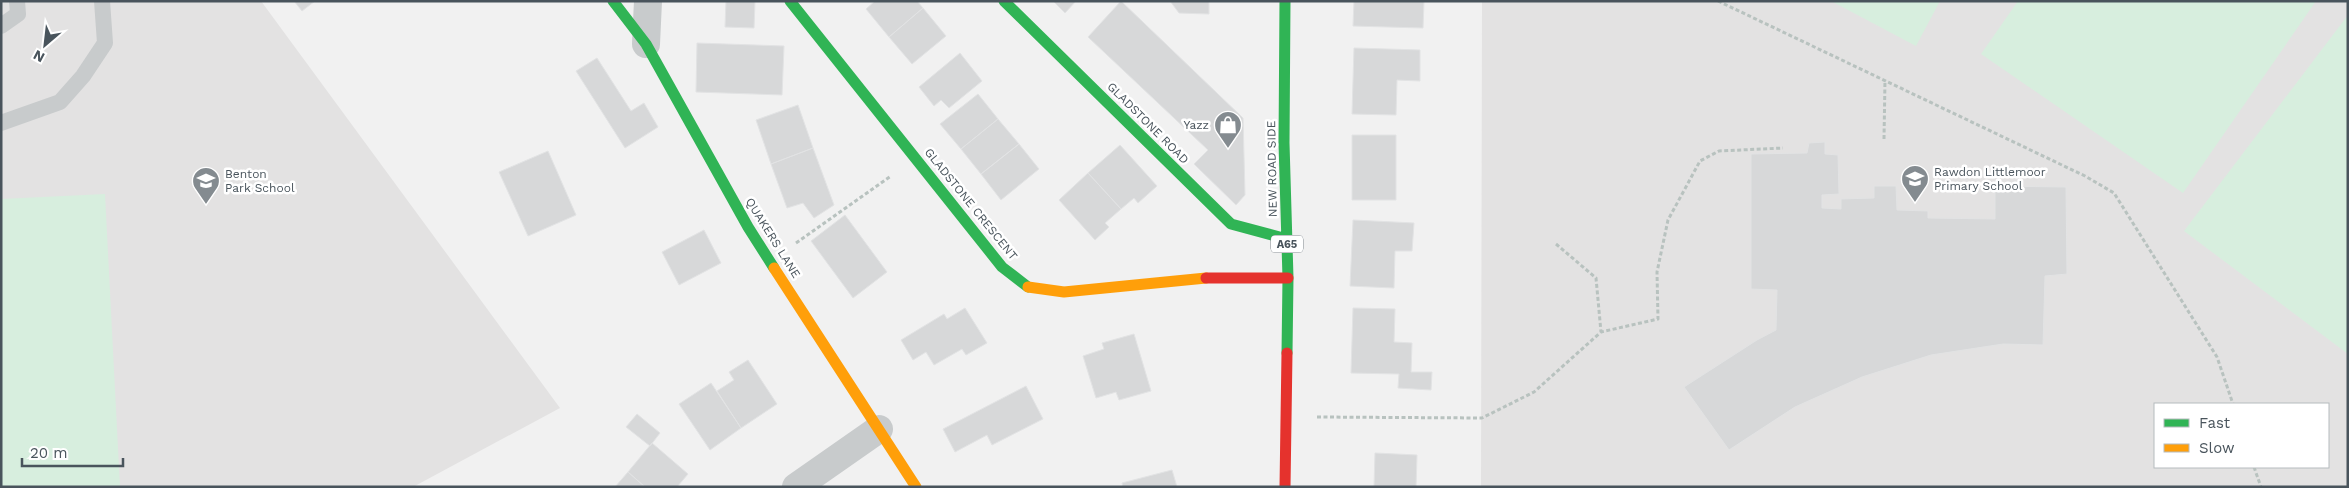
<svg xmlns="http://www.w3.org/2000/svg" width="2349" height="488" font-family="'Work Sans',sans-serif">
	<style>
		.education { fill: #e3e2e2; fill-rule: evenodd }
		.green { fill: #d7eede }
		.building { fill: #d7d8d9; stroke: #e2e3e4 }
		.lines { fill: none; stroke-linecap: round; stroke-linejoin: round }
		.path { stroke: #b8c2bf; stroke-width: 3; stroke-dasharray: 4 2.5; stroke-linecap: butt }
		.lane { stroke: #c8cbcc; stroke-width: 16 }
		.street { stroke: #c8cbcc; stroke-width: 28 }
		.fast { stroke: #30b455; stroke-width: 11 }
		.slow { stroke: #ff9f0a; stroke-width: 11 }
		.jam { stroke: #e5322d; stroke-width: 11 }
		.labels { text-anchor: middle; stroke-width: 5; stroke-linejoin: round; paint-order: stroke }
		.shield { fill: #fff; stroke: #80878d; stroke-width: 1 }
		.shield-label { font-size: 11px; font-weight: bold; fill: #49545c }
		.street-label { font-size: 12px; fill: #49545c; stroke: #fff }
		.poi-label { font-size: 12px; fill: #49545c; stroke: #fff; text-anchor: start }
	</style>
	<rect width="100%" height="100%" fill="#f1f1f1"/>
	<!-- education -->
	<path class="education" d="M1,1h260l299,407 -147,79h-412z
		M1482,1h866v486h-867zM2155,404h173v63h-173z"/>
	<!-- green -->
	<path class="green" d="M1831,1h109l-24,45z
		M2018,1h298l-133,192 -202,-139z
		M2348,15v339l-164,-123z
		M105,194l15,293h-119v-288z"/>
	<!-- building -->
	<path class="building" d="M294,1h21l-13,10z
		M726,1h29l-1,27 -29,-1z
		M875,1h42l6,7 -34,29 -23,-28z
		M1053,1h23l-11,12z
		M1121,1l122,117 2,77 -9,10 -42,-41 14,-14 -120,-113z
		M1170,1h39v13l-30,-1z
		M1354,1h70l-1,27 -70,-2z
		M923,8l23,28 -34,28 -23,-27z
		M697,43l87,3 -2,49 -86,-3z
		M1354,48l66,2v31l-23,-1 -1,35 -44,-1z
		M960,53l22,28 -33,27 -8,-8 -7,6 -15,-19z
		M597,58l34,53 13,-8 14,24 -33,21 -49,-77z
		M978,94l20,25 -37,30 -21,-25z
		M798,105l15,43 -42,16 -15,-44z
		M998,119l21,25 -38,30 -20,-25z
		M1352,135h44v65h-44z
		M1825,142v12l13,1 1,39 -17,1v13l19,1v-10l33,-1v-12h22l1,24 31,1v7l67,1v-33l71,1 1,87 -22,2 -2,69 -40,-1 -72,11 -69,22 -67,30 -66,43 -45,-63 73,-47 19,-10 1,-40 -26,-1v-135l56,-1 2,-10z
		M1019,144l20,25 -38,31 -20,-26z
		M1120,145l37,41 -19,17 -4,-5 -13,11 -33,-36z
		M813,148l21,57 -20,13 -11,-15 -16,5 -16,-44z
		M548,151l28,64 -48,21 -29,-64z
		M1088,173l33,36 -16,14 4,4 -14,13 -36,-40z
		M845,215l42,57 -34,26 -42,-57z
		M1353,220l61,3 -2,28h-17l-1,37 -44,-2z
		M704,230l17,33 -42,22 -17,-33z
		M965,308l22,35 -21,12 -4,-6 -28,16 -8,-13 -13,8 -12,-20 43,-26 3,5z
		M1353,308l42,1 -1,33 18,1 -1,29h21l-1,18 -33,-2 1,-14 -48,-1z
		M1134,334l17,57 -32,9 -3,-8 -20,6 -13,-42 21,-7 -2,-6z
		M748,360l29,44 -36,24 -24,-37 17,-11 -5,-8z
		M711,383l30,45 -31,22 -31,-46z
		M1026,386l17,33 -51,26 -5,-10 -32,17 -12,-23z
		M637,414l23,19 -10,13 -24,-19z
		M652,443l36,31 -11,13h-32l-17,-15z
		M1375,453l42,2 -1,32h-42z
		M1172,470l5,17h-54l-1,-4z
		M628,472l17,15h-30z"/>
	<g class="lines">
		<!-- path -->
		<path class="path" d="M1718,1l367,175 29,17 103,164 16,47
			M1884,139l1,-59
			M796,243l95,-67
			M1556,244l40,34 5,54
			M1317,417l165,1 52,-26 67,-60 57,-13 -1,-47 11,-52 32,-59 19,-10 64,-3
			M2254,467l7,20"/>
		<!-- lane -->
		<path class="lane" d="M1,26l17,-12 -1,-13
			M1,123l59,-21 23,-26 22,-33 -3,-42"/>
		<!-- street -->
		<path class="street" d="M646,44l2,-43
			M796,487l83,-58"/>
		<!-- fast -->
		<path class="fast" d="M613,1l33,43 102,183 26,41
			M790,1l212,266 26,20
			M1004,1l227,223 56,15
			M1285,1l-1,142 4,135 -1,75"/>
		<!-- slow -->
		<path class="slow" d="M774,268l142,219
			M1028,287l36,5 142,-14"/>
		<!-- jam -->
		<path class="jam" d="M1206,278h82
			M1285,487l2,-134"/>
	</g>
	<!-- icons -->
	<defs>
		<symbol id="shop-pin" viewBox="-11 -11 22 30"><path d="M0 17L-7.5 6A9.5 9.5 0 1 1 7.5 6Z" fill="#848b90" stroke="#fff"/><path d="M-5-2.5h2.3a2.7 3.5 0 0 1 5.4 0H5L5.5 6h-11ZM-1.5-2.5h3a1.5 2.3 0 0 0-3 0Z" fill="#fff"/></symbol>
		<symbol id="school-pin" viewBox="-11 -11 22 30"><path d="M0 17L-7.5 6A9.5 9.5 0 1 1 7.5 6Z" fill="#848b90" stroke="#fff"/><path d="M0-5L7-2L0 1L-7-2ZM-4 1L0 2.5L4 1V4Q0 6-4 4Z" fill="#fff"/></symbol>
	</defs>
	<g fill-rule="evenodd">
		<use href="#shop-pin" x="1212" y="109" width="32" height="43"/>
		<use href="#school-pin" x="1899" y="163" width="32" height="43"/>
		<use href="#school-pin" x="190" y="165" width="32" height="43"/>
	</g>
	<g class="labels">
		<!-- shield labels -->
		<rect class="shield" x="1271" y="235.5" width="32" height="17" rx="4"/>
		<g class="shield-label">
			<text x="1287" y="248">A65</text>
		</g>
		<!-- street labels -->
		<g class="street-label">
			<text transform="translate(1148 123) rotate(45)" y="4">GLADSTONE ROAD</text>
			<text transform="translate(1272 169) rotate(-91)" y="4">NEW ROAD SIDE</text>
			<text transform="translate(971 204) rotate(51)" y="4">GLADSTONE CRESCENT</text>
			<text transform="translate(773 238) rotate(58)" y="4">QUAKERS LANE</text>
		</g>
		<!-- poi labels -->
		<g class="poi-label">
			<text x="1209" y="129" text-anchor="end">Yazz</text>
			<text x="1934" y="176">Rawdon Littlemoor<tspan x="1934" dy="14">Primary School</tspan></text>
			<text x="225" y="178">Benton<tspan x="225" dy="14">Park School</tspan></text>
		</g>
	</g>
	<!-- border -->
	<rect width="2349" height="488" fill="none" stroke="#49545c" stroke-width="5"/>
	<!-- legend -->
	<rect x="2154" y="403" width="175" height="65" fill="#ffffff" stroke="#b6bbbe"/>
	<rect x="2164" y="419" width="25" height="8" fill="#30b455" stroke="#b6bbbe"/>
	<text x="2199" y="428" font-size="15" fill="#49545c">Fast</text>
	<rect x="2164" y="444" width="25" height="8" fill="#ff9f0a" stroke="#b6bbbe"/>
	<text x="2199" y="453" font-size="15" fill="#49545c">Slow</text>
	<!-- north arrow -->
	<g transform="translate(45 45) rotate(208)" stroke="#ffffff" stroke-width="4" paint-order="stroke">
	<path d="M0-4L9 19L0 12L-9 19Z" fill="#49545c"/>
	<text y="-8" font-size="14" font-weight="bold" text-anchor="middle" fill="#49545c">N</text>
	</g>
	<!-- scale -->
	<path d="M22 458v8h101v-8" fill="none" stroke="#49545c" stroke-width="2.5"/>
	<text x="30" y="458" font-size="15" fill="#49545c" stroke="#ffffff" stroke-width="4" paint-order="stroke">20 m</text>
</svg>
